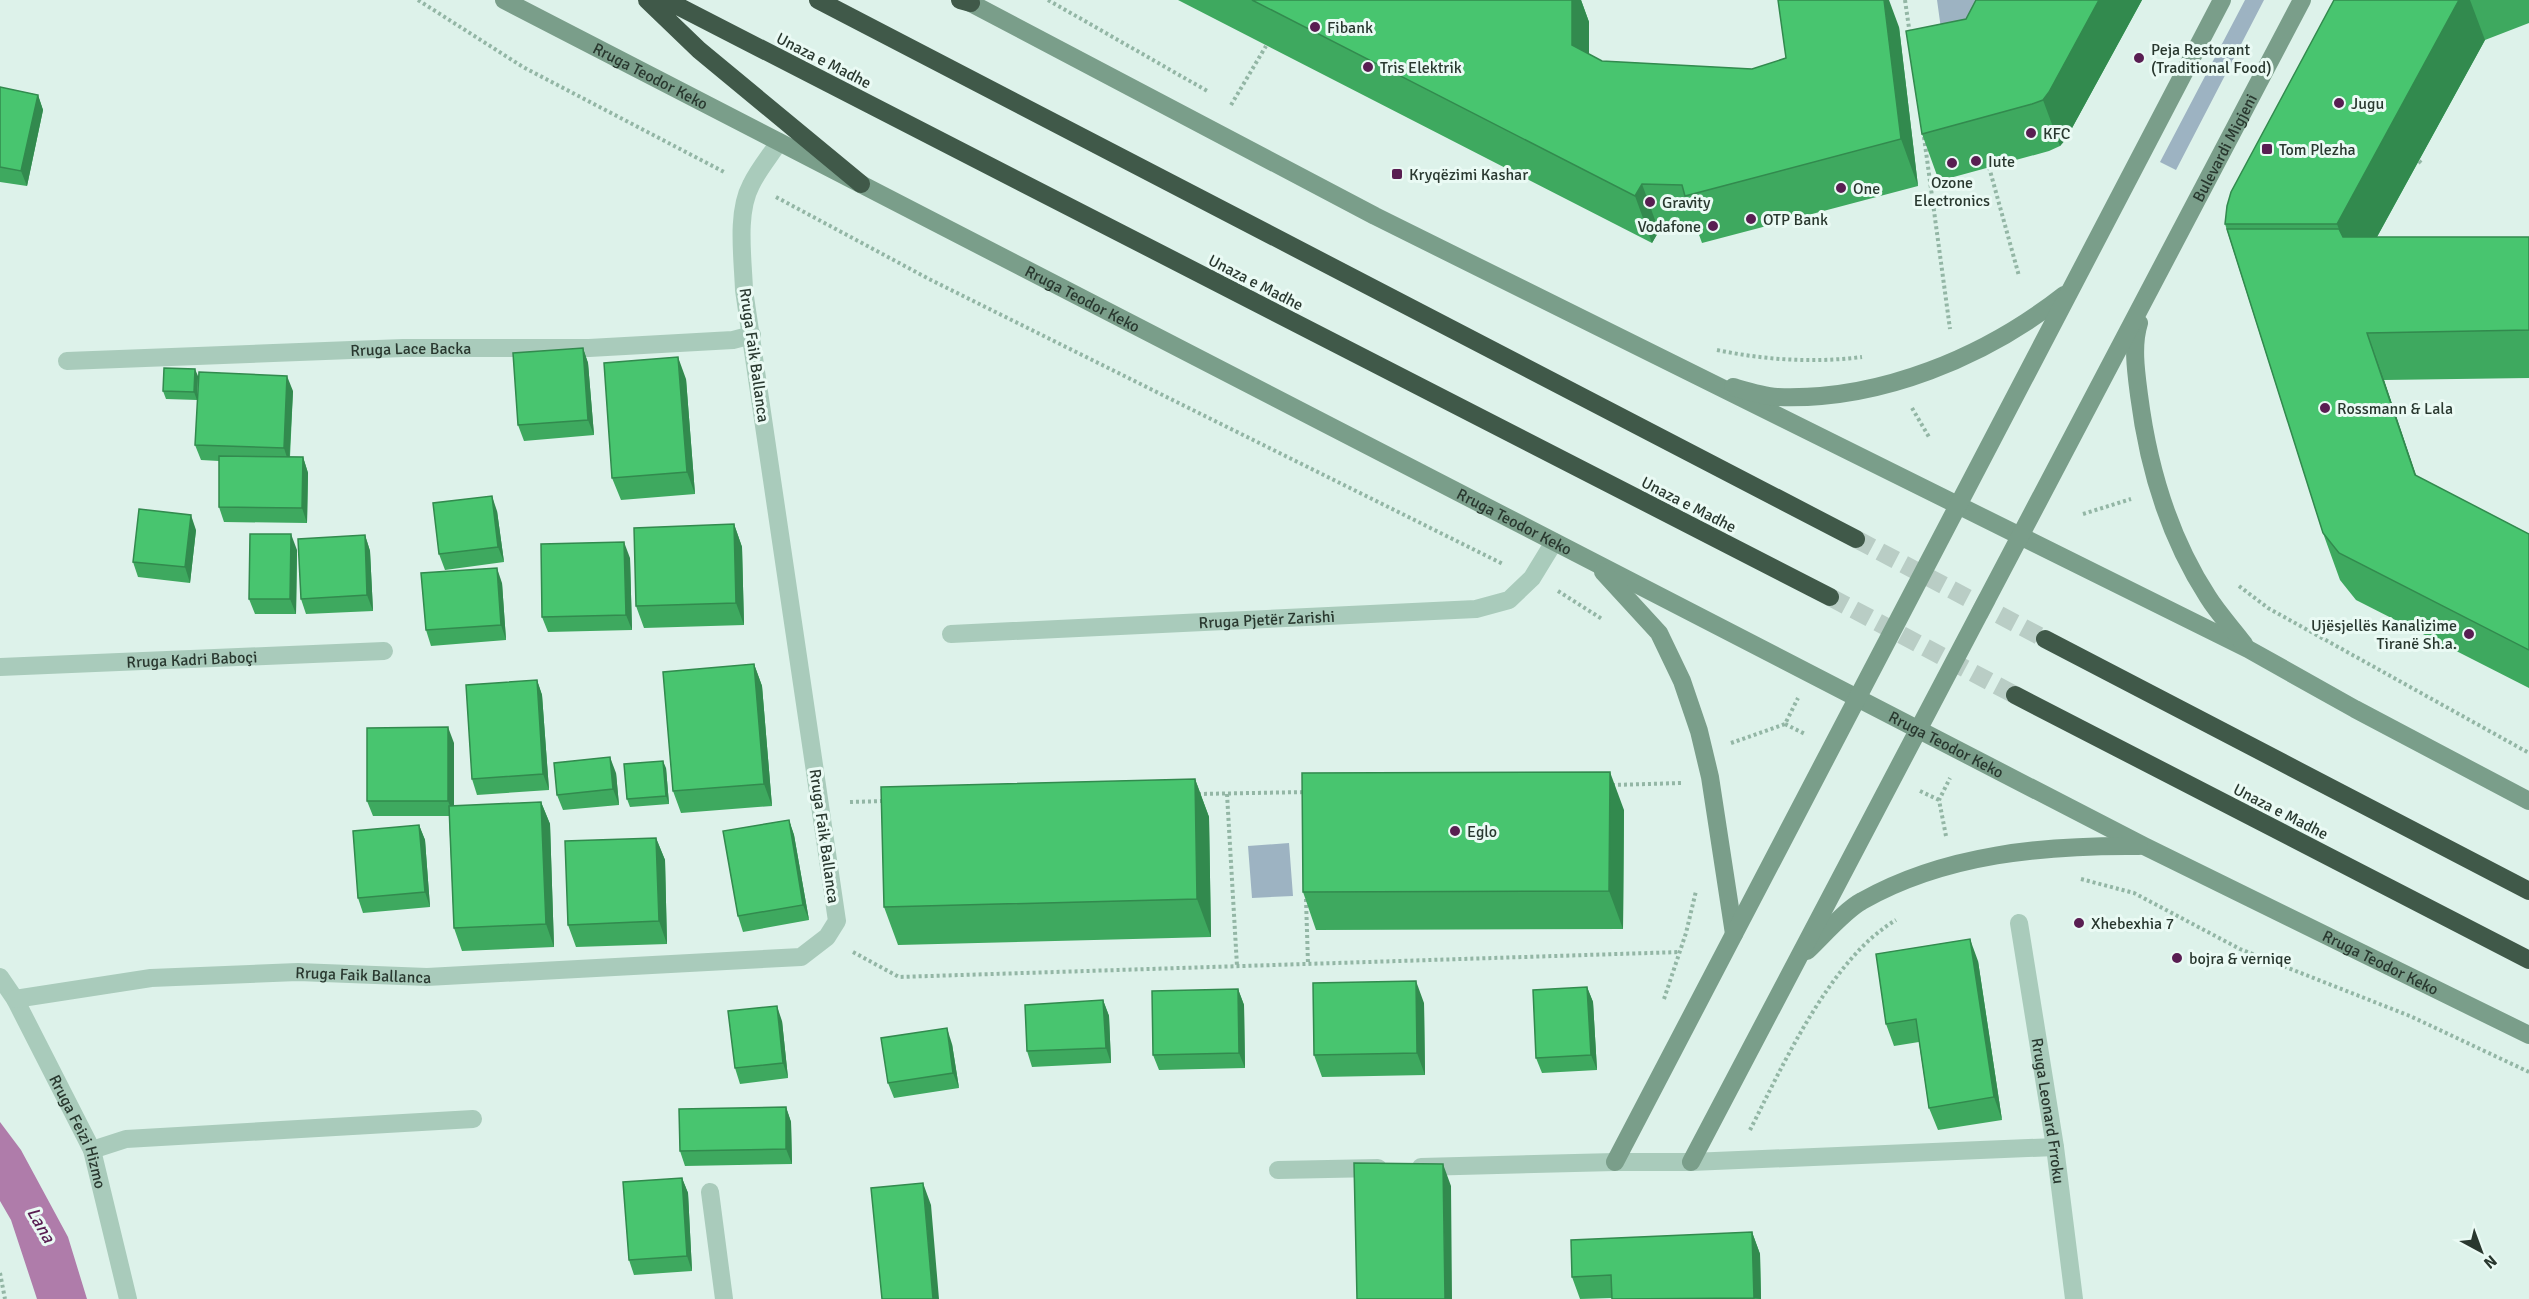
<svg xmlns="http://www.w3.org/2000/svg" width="2529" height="1299" font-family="Signika,sans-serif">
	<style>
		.green { fill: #9db3c2 }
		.water { fill: #af7caa }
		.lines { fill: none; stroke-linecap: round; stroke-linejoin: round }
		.highway-tunnel { stroke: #b9cdc5; stroke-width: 18; stroke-dasharray: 18 9; stroke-linecap: butt }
		.path { stroke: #93b6a5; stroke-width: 4; stroke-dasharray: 3 3; stroke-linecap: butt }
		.lane { stroke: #a9cbbb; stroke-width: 18 }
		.street { stroke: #a9cbbb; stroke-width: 18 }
		.secondary { stroke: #7a9e8a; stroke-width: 18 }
		.highway { stroke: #405949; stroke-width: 18 }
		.wall { fill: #3ea95f }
		.shaded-wall { fill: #328a4e }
		.building { fill: #48c56f; stroke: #328a4e; stroke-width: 1.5 }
		.poi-dot { fill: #591e52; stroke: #eafaf4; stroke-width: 2 }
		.labels { text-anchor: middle; stroke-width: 6; stroke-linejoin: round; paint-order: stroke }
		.poi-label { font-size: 16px; fill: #29382f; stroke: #eafaf4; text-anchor: start }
		.street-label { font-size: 16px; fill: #29382f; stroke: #eafaf4 }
		.water-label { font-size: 18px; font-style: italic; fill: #591e52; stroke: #eafaf4 }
	</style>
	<rect width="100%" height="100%" fill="#ddf2ea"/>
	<!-- green -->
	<path class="green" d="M1937,0h46l-11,28 -30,8z
		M2245,0h19l-88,170 -16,-8z
		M1289,843l4,53 -41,2 -4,-52z"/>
	<!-- water -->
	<path class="water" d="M0,1122l21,28 47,87 19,62h-50l-26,-79 -11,-19z"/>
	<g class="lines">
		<!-- highway-tunnel -->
		<path class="highway-tunnel" d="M1856,539l189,100
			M1830,597l185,98"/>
		<!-- path -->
		<path class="path" d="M418,0l105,67 203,106
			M1048,0l161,92
			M1905,0l5,35
			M1231,105l35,-59
			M1924,137l26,192
			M2419,161l2,2
			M1989,167l30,109
			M776,197l153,82 574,285
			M1717,350c48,10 96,13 145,7
			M1912,408l17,29
			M2083,514l48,-15
			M2239,586l29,22 261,145
			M1558,591l44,28
			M1785,724l20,10
			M1731,743l54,-19 13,-26
			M1612,785l70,-2
			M1920,791l19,9
			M1198,794l109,-2
			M1227,794l10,172
			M850,802l34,-1
			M1946,836l-7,-36 11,-22
			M2081,879l53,14 106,56 170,67 119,56
			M1306,899l2,65
			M853,952l46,25 781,-25
			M1664,999l22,-66 10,-42
			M1750,1130c33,-65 81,-172 146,-210
			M0,1273l5,26"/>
		<!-- lane -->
		<path class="lane" d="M92,1150l34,-11 347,-20
			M1421,1167l194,-5
			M1278,1170l100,-2
			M710,1192l14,107"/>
		<!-- street -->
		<g class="street">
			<path id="s1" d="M67,361l336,-13h186l144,-8 19,-5"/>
			<path id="s2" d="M951,634l525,-25 33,-9 23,-22 22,-36"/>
			<path id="s3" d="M0,667l384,-16"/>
			<path id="s4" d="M2019,923l36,224 19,152"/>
			<path id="s5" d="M0,977l15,22 77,151 36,149"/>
			<path id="s6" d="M15,999l136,-21 147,-6 129,5 374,-20 26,-20 10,-16 -93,-631c-1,-31 -8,-77 7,-105 7,-15 19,-29 28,-43"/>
			<path d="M1615,1162h76l364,-15"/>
		</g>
		<!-- secondary -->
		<g class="secondary">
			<path id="s7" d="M504,0l1640,846 385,189"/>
			<path d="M965,0l410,216 873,433 107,60 174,92"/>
			<path d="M2139,323c-7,22 -3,49 0,72 9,71 30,142 69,202 10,16 24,31 36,47"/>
			<path d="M1733,387c14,4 30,9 44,10 103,4 208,-40 287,-102"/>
			<path d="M1603,572l56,61 23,48 17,50 11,46 24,157"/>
			<path d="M1807,951c15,-14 38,-41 55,-50 83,-47 183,-56 277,-55"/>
			<path d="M1615,1162l607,-1162"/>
			<path id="s8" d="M1691,1162l611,-1162"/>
		</g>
		<!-- highway -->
		<path class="highway" d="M647,0l52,50 162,134
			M666,0l1164,597
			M818,0l1038,539
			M960,0l11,3
			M2045,639l484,252
			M2015,695l514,265"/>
	</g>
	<!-- wall -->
	<path class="wall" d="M1178,0h403l8,22v32l13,7 150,8 147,-42 19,159 -216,57 -4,-11 -39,-1 -7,12z
		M2142,0l-76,139 -6,7 -11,5 -110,30 -17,-47 44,-115z
		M2334,0h195v23l-44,17 -108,197h152v141l-145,2 32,96 113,58v154l-173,-88 -16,-20 -17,-47 -98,-309z
		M0,87l38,8 5,15 -16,76 -27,-4z
		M583,348l5,15 6,72 -70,6 -6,-16z
		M198,376l-1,24 -31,-1 -3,-8z
		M686,379l9,115 -74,6 -9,-22z
		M293,391l-3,66h13l5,16 -1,50 -83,-1 -5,-15v-46l-18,-1 -6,-15z
		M497,511l7,51 -59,8 -6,-16z
		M734,524l8,23 2,78 -100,3 -8,-22z
		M196,530l-6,53 -52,-6 -5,-15z
		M365,535l5,16 3,60 -67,3 -5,-15z
		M297,550l-1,64h-41l-6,-15z
		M630,558l2,72 -84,2 -6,-15z
		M502,583l4,57 -75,6 -5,-16z
		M754,664l8,22 10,120 -91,7 -8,-22z
		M537,680l5,15 7,95 -72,5 -5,-16z
		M454,743v63l87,-4 9,22 4,123 -92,4 -8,-23 -5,-112h-76l-6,-15z
		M666,768l3,36 -39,3 -3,-8z
		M616,773l3,32 -56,5 -6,-15z
		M1195,779l14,38 2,120 -313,8 -14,-38z
		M1624,810l-1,119 -307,1 -13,-38z
		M789,820l5,15 15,85 -66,12 -5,-16z
		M419,825l6,15 5,67 -67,6 -5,-15z
		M656,838l9,22 2,84 -91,3 -8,-22z
		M1978,961l24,159 -64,10 -9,-22 -10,-66 -25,4 -8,-22z
		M1587,987l6,15 4,68 -55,3 -6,-15z
		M1238,989l6,16 1,63 -86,2 -6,-15z
		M1103,1000l6,16 2,47 -79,4 -5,-16z
		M1424,1003l1,72 -103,2 -8,-22z
		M782,1021l6,57 -48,6 -5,-16z
		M952,1044l7,44 -65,10 -6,-15z
		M786,1107l5,15 1,42 -107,2 -5,-15z
		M682,1178l6,15 4,78 -58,4 -5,-15z
		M1752,1232l8,22 1,45h-149v-1l-32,1 -8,-22z"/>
	<!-- shaded-wall -->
	<path class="shaded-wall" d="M1572,0h9l8,22v70l-17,-47z
		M1884,0h5l10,27 19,159 -17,-47z
		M2099,0h43l-76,139 -6,7 -17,-46z
		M2459,0h11l15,40 -129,235 -19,-51z
		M38,95l5,15 -16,76 -6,-15z
		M1642,184l17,47 -7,12 -17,-47z
		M2367,333l17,47 48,142 -17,-47z
		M583,348l5,15 6,72 -6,-15z
		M678,357l8,22 9,115 -8,-22z
		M195,369l3,7 -1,24 -3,-8z
		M287,376l6,15 -4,73 -5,-16z
		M303,457l5,16 -1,50 -5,-15z
		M492,496l5,15 7,51 -6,-15z
		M191,515l5,15 -6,53 -5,-16z
		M734,524l8,23 2,78 -8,-22z
		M291,534l6,16 -1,64 -6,-15z
		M365,535l5,16 3,60 -6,-16z
		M624,542l6,16 2,72 -6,-15z
		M497,568l5,15 4,57 -5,-15z
		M754,664l8,22 10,120 -8,-22z
		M537,680l5,15 7,95 -6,-16z
		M448,727l6,16v73l-6,-15z
		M610,757l6,16 3,32 -6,-16z
		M663,761l3,7 3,36 -3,-8z
		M1610,772l14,38 -1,119 -14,-38z
		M1195,779l14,38 2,120 -14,-38z
		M541,802l9,22 4,123 -8,-23z
		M789,820l5,15 15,85 -6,-15z
		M419,825l6,15 5,67 -5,-15z
		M656,838l9,22 2,84 -8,-23z
		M1970,939l8,22 24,159 -8,-23z
		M1416,981l8,22 1,72 -8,-22z
		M1587,987l6,15 4,68 -6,-15z
		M1238,989l6,16 1,63 -6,-15z
		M1103,1000l6,16 2,47 -5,-15z
		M777,1006l5,15 6,57 -5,-15z
		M947,1028l5,16 7,44 -6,-15z
		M786,1107l5,15 1,42 -6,-15z
		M1443,1164l8,22 1,113h-7z
		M682,1178l6,15 4,78 -5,-15z
		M923,1183l8,22 8,94h-6z
		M1752,1232l8,22 1,45 -7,-1z"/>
	<!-- building -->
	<path class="building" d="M1252,0h320v45l30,16 150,8 34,-11 -8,-58h106l17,139 -216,57 -3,-11 -40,-1 -7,12z
		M1976,0h123l-50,92 -6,8 -11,4 -110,30 -16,-103 60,-12z
		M2334,0h125l-122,224h-112l2,-18 4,-14z
		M0,87l38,8 -17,76 -21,-4z
		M2227,229h112l4,8h186v93l-162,3 48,142 114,59v116l-190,-97 -16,-20z
		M583,348l5,72 -70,5 -5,-72z
		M678,357l9,115 -75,6 -8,-115z
		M164,368l31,1 -1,23 -31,-1z
		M199,372l88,4 -3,72 -89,-3z
		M219,456l84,1 -1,51 -83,-1z
		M492,496l6,51 -59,7 -6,-51z
		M139,509l52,6 -6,52 -52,-5z
		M734,524l2,79 -100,3 -2,-78z
		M250,534h41l-1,65h-41z
		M365,535l2,60 -66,4 -3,-60z
		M624,542l2,73 -84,2 -1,-73z
		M497,568l4,57 -75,5 -5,-57z
		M754,664l10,120 -91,7 -10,-119z
		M537,680l6,94 -71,5 -6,-94z
		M448,727v74h-81v-73z
		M610,757l3,32 -56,6 -3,-32z
		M663,761l3,35 -39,3 -3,-35z
		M1610,772l-1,119 -306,1 -1,-119z
		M1195,779l2,120 -313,8 -3,-120z
		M541,802l5,122 -92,4 -5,-122z
		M789,820l14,85 -65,11 -15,-85z
		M419,825l6,67 -67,6 -5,-67z
		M656,838l3,83 -91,4 -3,-84z
		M1970,939l24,158 -65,11 -13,-89 -30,5 -10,-70z
		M1416,981l1,72 -103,2 -1,-72z
		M1587,987l4,68 -55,3 -3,-68z
		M1238,989l1,64 -86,2 -1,-64z
		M1103,1000l3,48 -79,3 -2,-46z
		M777,1006l6,57 -48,5 -7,-57z
		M947,1028l6,45 -65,10 -7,-45z
		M786,1107v42l-106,2 -1,-42z
		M1354,1163l89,1 2,135h-88z
		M682,1178l5,78 -58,4 -6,-78z
		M923,1183l10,116h-51l-11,-111z
		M1752,1232l2,66 -142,1 -1,-24 -39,2 -1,-37z"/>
	<!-- markers -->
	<g class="poi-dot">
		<circle cx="1315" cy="27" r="6"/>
		<circle cx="2139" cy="58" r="6"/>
		<circle cx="1368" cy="67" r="6"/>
		<circle cx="2339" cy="103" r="6"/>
		<circle cx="2031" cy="133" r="6"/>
		<rect x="2261" y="143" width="12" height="12" rx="3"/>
		<circle cx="1976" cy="161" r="6"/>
		<circle cx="1952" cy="163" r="6"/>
		<rect x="1391" y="168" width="12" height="12" rx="3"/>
		<circle cx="1841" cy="188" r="6"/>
		<circle cx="1650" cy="202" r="6"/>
		<circle cx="1751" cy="219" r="6"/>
		<circle cx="1713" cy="226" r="6"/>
		<circle cx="2325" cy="408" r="6"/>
		<circle cx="2469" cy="634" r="6"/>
		<circle cx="1455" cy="831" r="6"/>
		<circle cx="2079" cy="923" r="6"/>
		<circle cx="2177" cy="958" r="6"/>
	</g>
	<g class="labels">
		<!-- poi labels -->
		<g class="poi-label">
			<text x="1327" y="33">Fibank</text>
			<text x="2151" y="55">Peja Restorant<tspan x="2151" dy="18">(Traditional Food)</tspan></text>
			<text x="1380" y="73">Tris Elektrik</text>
			<text x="2351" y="109">Jugu</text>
			<text x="2043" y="139">KFC</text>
			<text x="2279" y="155">Tom Plezha</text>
			<text x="1988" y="167">Iute</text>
			<text x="1409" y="180">Kryqëzimi Kashar</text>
			<text x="1952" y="188" text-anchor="middle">Ozone<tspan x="1952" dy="18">Electronics</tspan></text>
			<text x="1853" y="194">One</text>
			<text x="1662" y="208">Gravity</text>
			<text x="1763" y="225">OTP Bank</text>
			<text x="1701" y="232" text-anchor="end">Vodafone</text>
			<text x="2337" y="414">Rossmann &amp; Lala</text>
			<text x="2457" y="631" text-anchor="end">Ujësjellës Kanalizime<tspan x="2457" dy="18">Tiranë Sh.a.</tspan></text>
			<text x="1467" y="837">Eglo</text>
			<text x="2091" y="929">Xhebexhia 7</text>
			<text x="2189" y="964">bojra &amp; verniqe</text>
		</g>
		<!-- street labels -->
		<g class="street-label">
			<text transform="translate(824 60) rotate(27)" y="6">Unaza e Madhe</text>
			<text dy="6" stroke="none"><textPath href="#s7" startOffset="165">Rruga Teodor Keko</textPath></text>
			<text dy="6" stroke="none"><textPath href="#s8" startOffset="1146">Bulevardi Migjeni</textPath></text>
			<text transform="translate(1256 282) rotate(27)" y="6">Unaza e Madhe</text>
			<text dy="6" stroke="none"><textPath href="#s7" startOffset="651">Rruga Teodor Keko</textPath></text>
			<text dy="6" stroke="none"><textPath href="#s1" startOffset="344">Rruga Lace Backa</textPath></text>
			<text transform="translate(755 355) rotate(82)" y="6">Rruga Faik Ballanca</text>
			<text transform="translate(1689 504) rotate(27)" y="6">Unaza e Madhe</text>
			<text dy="6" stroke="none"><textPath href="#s7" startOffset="1137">Rruga Teodor Keko</textPath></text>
			<text dy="6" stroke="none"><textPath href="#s2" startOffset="316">Rruga Pjetër Zarishi</textPath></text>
			<text dy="6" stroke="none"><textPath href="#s3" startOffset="192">Rruga Kadri Baboçi</textPath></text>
			<text dy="6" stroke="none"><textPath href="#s7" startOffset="1623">Rruga Teodor Keko</textPath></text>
			<text transform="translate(2281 811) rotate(27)" y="6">Unaza e Madhe</text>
			<text transform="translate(825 836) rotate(82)" y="6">Rruga Faik Ballanca</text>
			<text dy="6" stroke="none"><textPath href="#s7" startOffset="2109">Rruga Teodor Keko</textPath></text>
			<text dy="6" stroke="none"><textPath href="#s6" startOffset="350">Rruga Faik Ballanca</textPath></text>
			<text dy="6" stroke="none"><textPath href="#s4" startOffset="190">Rruga Leonard Frroku</textPath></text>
			<text dy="6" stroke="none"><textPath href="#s5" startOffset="174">Rruga Feizi Hizmo</textPath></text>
		</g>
		<!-- water labels -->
		<g class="water-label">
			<text transform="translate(41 1225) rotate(60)" y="6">Lana</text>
		</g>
	</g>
	<!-- north arrow -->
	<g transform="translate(2481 1251) rotate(139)" stroke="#eafaf4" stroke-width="4.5" paint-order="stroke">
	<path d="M0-4.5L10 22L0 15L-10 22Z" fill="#29382f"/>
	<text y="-9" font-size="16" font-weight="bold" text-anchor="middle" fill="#29382f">N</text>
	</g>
</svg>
